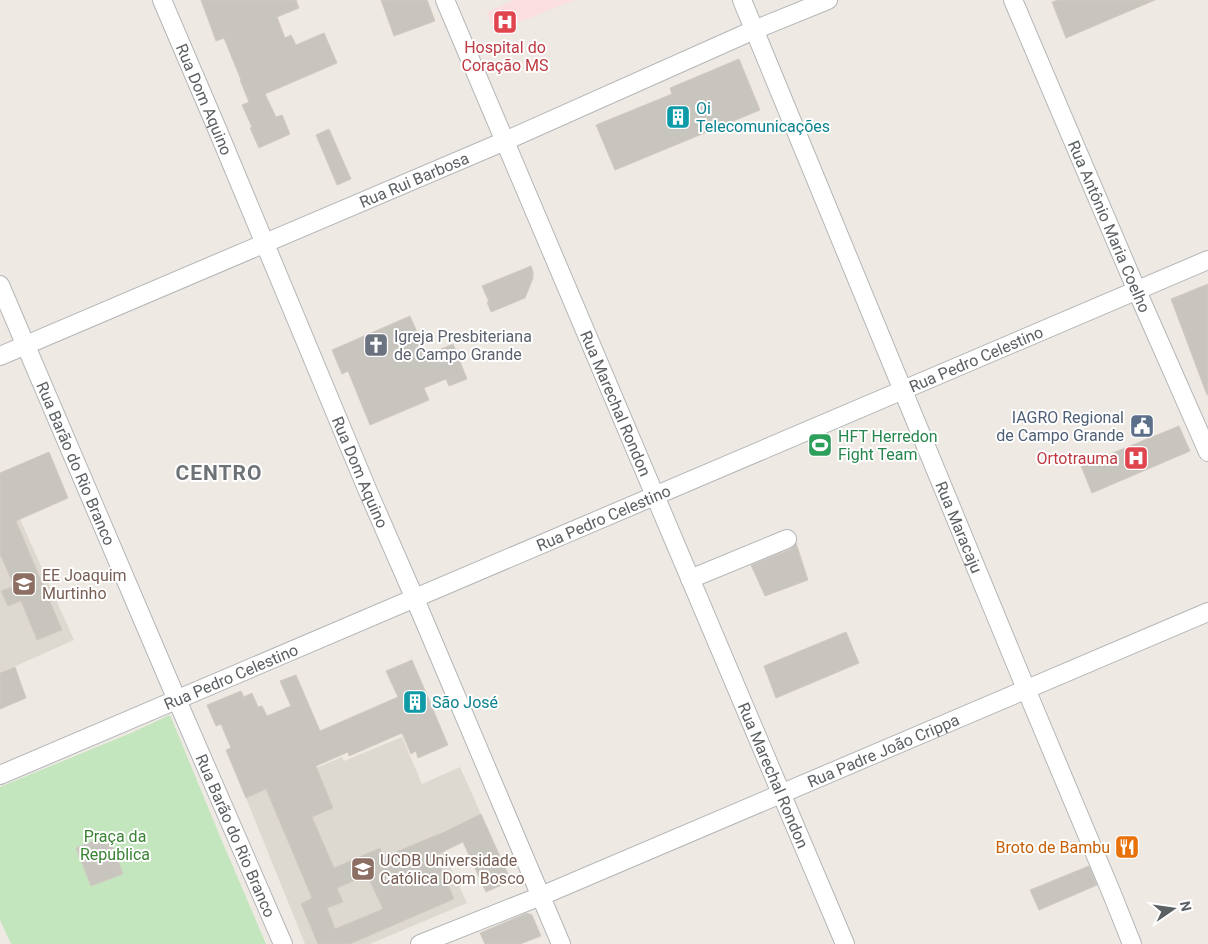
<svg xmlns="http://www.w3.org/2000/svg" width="1208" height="944" font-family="Roboto,sans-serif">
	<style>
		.education { fill: #ded9d0 }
		.medical { fill: #fbdedf }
		.green { fill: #c4e6be }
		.building { fill: #c8c4be; stroke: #d2cac1; fill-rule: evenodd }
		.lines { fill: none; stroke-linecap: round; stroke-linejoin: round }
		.minor-casing { stroke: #b3b6ba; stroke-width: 20 }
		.minor { stroke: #fff; stroke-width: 18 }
		.labels { text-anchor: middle; stroke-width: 4; stroke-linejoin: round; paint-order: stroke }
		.health-label { font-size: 16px; fill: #be3a42; stroke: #fff }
		.street-label { font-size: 16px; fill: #5b6063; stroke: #fff }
		.culture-label { font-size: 16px; fill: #0d838f; stroke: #fff; text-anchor: start }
		.worship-label { font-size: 16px; fill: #5b616d; stroke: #fff; text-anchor: start }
		.service-label { font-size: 16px; fill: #4e5e75; stroke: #fff; text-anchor: end }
		.leisure-label { font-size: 16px; fill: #27864d; stroke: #fff; text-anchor: start }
		.education-label { font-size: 16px; fill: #785e54; stroke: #fff; text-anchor: start }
		.park-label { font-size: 16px; fill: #3b8233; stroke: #fff }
		.food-label { font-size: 16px; fill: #c56008; stroke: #fff; text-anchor: end }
		.district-label { font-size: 21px; font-weight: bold; letter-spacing: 1px; fill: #6c7275; stroke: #fff }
	</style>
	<rect width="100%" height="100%" fill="#eee9e2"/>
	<!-- education -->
	<path class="education" d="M20,519l54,121 -74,33v-145z
		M402,737l20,47 38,-17 21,47 -45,21 31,68 -97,41h-65l-59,-146 96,-41 2,4z"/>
	<!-- medical -->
	<path class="medical" d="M514,0h61l-81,32 -7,-20z"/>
	<!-- green -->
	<path class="green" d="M170,715l49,119 47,110h-255l-11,-24v-133l131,-54z"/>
	<!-- building -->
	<path class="building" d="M201,0h95l3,8 -22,9 8,21 6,-3 5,10 28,-12 13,30 -72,31 11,23 6,-2 8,19 -31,14 -9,-20 2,-1 -10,-22 7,-3 -9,-22h1l-17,-42 -8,3z
		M381,0h46l8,21 -41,15z
		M1058,0h97l-89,38 -14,-36z
		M739,59l21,51 -145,60 -19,-45 76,-31 -2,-6z
		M329,129l22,50 -14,6 -21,-50z
		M531,266l2,6v6l-8,20 -34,14 -4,-10h2l-7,-16z
		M1208,284v111h-1l-36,-96z
		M410,316l17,39 26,-11 14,35 -18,7 -3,-7 -22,9 5,12 -59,25 -22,-54 -6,3 -10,-24z
		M1179,426l11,25 -98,42 -11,-27z
		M49,452l19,46 -52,23 46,109 -25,10 -16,-39 -13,5 -7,-15 13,-5 -14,-32v-81z
		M796,543l12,37 -43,16 -14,-31 40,-16z
		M846,632l13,31 -83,35 -12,-32z
		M412,660l36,85 -30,13 -2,-7 -5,3 -9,-21 -53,23 -1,-4 -32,14 17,42 -21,9 22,51 46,-20 4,9 60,-25 37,-18 30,67 -25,11 -23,-50 -27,13 18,44 -104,45h-32l-17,-40 11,-6 -46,-109 -20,9 -20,-48 5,-2 -10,-24 -5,2 -9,-21 34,-14 3,6 8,-4 6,14 4,-1 5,10 24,-10 -11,-25 16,-6 24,56 78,-34 -12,-26zM367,875l16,34 -48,20 -8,-21 16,-6 -6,-14z
		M15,667l11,31 -26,11v-36z
		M108,835l15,39 -32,12 -15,-38z
		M1089,866l8,19 -58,25 -9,-20z
		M527,913l5,2 9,21 -21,8h-35l-5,-11z"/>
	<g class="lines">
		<defs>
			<g id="minor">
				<path id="s1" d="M162,0l56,131 149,358 48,110 146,345"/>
				<path id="s2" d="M445,0l400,944"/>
				<path id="s3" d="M742,0l284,689 86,205 20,50"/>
				<path id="s4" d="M1013,0l124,291 71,161"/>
				<path id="s5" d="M0,285l177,415 106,244"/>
				<path id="s6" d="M0,356l505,-215 249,-111 74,-30"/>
				<path d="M690,579l97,-40"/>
				<path id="s7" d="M0,775l1208,-515"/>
				<path id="s8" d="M420,944l121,-48 667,-284"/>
			</g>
		</defs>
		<!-- minor casing -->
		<use href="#minor" class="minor-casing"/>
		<!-- minor -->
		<use href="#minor" class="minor"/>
	</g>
	<!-- icons -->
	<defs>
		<symbol id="hospital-square" viewBox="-11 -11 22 22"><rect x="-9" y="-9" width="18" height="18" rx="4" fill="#e0444e" stroke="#fff"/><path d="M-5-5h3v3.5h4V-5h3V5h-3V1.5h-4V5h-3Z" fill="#fff"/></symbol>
		<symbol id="building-square" viewBox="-11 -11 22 22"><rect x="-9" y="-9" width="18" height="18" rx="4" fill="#0f9aa8" stroke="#fff"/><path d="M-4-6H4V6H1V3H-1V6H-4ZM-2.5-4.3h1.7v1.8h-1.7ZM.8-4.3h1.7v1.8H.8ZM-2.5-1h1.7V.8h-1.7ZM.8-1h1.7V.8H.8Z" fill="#fff"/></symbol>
		<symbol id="church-square" viewBox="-11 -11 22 22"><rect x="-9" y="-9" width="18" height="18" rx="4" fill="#6b7280" stroke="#fff"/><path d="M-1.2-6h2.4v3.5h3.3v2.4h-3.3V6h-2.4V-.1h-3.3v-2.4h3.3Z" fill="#fff"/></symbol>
		<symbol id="civic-square" viewBox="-11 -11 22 22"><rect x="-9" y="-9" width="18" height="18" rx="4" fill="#5c6f8a" stroke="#fff"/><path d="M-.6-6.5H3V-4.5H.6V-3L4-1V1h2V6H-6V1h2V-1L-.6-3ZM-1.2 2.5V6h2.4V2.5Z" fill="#fff"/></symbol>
		<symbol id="stadium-square" viewBox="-11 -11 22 22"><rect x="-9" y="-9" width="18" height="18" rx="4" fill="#2e9e5b" stroke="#fff"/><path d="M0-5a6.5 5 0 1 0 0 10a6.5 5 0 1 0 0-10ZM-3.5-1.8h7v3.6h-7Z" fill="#fff"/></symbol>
		<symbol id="school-square" viewBox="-11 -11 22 22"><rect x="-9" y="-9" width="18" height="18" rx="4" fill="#8d6e63" stroke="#fff"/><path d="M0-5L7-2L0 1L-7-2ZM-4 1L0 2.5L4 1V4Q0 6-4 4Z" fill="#fff"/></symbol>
		<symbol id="restaurant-square" viewBox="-11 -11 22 22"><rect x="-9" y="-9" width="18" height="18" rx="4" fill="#e8710a" stroke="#fff"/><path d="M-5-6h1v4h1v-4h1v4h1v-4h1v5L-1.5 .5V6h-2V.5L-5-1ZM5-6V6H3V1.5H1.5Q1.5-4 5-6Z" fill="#fff"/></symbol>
		<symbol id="university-square" viewBox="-11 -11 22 22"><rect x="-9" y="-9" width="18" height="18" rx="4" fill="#8d6e63" stroke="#fff"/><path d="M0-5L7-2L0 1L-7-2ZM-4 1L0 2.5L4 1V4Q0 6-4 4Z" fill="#fff"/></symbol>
	</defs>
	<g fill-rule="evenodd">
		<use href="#hospital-square" x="491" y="8" width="28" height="28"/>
		<use href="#building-square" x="664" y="103" width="28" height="28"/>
		<use href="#church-square" x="362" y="331" width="28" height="28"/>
		<use href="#civic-square" x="1128" y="412" width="28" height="28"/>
		<use href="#stadium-square" x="806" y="431" width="28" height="28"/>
		<use href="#hospital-square" x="1122" y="444" width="28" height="28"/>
		<use href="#school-square" x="10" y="570" width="28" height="28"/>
		<use href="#building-square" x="401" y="688" width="28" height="28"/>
		<use href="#restaurant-square" x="1113" y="833" width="28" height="28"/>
		<use href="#university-square" x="349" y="855" width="28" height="28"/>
	</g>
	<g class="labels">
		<!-- health labels -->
		<g class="health-label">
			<text x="505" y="53">Hospital do<tspan x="505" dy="18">Coração MS</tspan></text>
			<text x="1118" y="464" text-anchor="end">Ortotrauma</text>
		</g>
		<!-- street labels -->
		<g class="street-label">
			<text dy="6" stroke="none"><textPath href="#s1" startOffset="108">Rua Dom Aquino</textPath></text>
			<text dy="6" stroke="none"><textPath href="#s6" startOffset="450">Rua Rui Barbosa</textPath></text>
			<text dy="6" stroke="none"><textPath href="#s4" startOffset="246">Rua Antônio Maria Coelho</textPath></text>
			<text dy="6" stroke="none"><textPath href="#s7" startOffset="1061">Rua Pedro Celestino</textPath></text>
			<text dy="6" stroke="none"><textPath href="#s2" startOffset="438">Rua Marechal Rondon</textPath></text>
			<text dy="6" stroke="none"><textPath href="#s5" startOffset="194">Rua Barão do Rio Branco</textPath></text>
			<text dy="6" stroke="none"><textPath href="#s1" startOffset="512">Rua Dom Aquino</textPath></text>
			<text dy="6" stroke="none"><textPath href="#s7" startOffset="656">Rua Pedro Celestino</textPath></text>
			<text dy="6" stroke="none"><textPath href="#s3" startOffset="570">Rua Maracaju</textPath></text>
			<text dy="6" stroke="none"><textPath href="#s7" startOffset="251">Rua Pedro Celestino</textPath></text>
			<text dy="6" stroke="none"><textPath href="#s8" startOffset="502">Rua Padre João Crippa</textPath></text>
			<text dy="6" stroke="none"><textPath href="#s2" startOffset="842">Rua Marechal Rondon</textPath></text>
			<text dy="6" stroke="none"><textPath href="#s5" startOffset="599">Rua Barão do Rio Branco</textPath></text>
		</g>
		<!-- culture labels -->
		<g class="culture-label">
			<text x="696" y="114">Oi<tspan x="696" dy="18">Telecomunicações</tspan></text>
			<text x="432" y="708">São José</text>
		</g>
		<!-- worship labels -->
		<g class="worship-label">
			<text x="394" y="342">Igreja Presbiteriana<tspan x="394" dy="18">de Campo Grande</tspan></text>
		</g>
		<!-- service labels -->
		<g class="service-label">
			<text x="1124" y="423">IAGRO Regional<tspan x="1124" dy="18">de Campo Grande</tspan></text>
		</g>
		<!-- leisure labels -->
		<g class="leisure-label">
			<text x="838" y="442">HFT Herredon<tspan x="838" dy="18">Fight Team</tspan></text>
		</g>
		<!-- education labels -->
		<g class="education-label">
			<text x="42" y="581">EE Joaquim<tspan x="42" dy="18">Murtinho</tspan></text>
			<text x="380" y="866">UCDB Universidade<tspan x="380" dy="18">Católica Dom Bosco</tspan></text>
		</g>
		<!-- park labels -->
		<g class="park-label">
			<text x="115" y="842">Praça da<tspan x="115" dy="18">Republica</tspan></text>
		</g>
		<!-- food labels -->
		<g class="food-label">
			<text x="1110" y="853">Broto de Bambu</text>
		</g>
		<!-- district labels -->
		<g class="district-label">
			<text x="219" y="480">CENTRO</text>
		</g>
	</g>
	<!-- north arrow -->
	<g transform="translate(1173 909) rotate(77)" stroke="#ffffff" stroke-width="4" paint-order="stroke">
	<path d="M0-4L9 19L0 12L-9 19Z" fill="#5b6063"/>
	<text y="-8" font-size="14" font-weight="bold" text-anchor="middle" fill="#5b6063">N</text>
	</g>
</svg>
